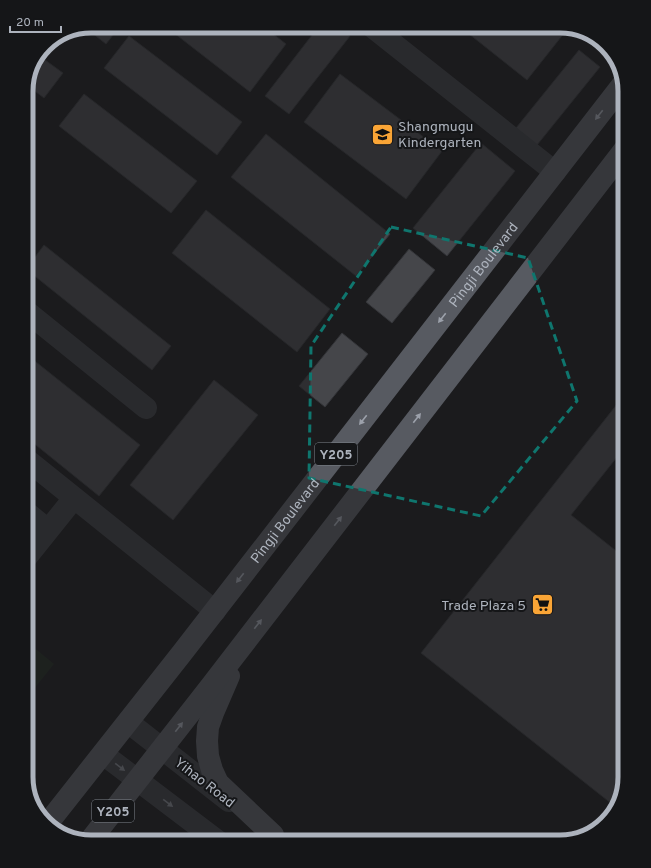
<svg xmlns="http://www.w3.org/2000/svg" width="651" height="868" font-family="Overpass,sans-serif">
	<style>
		.green { fill: #202920 }
		.building { fill: #45464a; stroke: #343539 }
		.lines { fill: none; stroke-linecap: round; stroke-linejoin: round }
		.minor { stroke: #3b3d42; stroke-width: 22 }
		.major { stroke: #575a61; stroke-width: 22 }
		.oneway { fill: #9ca1ab }
		.oneway2 { fill: #7a7e86 }
		.marked { fill: none; stroke: #0f766e; stroke-width: 3; stroke-dasharray: 8 5; stroke-linejoin: round }
		.labels { text-anchor: middle; stroke-width: 4; stroke-linejoin: round; paint-order: stroke }
		.shield { fill: #151618; stroke: #7f848c; stroke-width: 1 }
		.shield-label { font-size: 13px; font-weight: bold; fill: #adb3bd }
		.poi-label { font-size: 14px; fill: #adb3bd; stroke: #151618; text-anchor: start }
		.street-label { font-size: 14px; fill: #adb3bd; stroke: #151618 }
		.rim { fill: none; stroke: #adb3bd; stroke-width: 5 }
	</style>
	<rect width="100%" height="100%" fill="#1b1b1d"/>
	<!-- green -->
	<path class="green" d="M26,641l28,23 -28,35z"/>
	<!-- building -->
	<path class="building" d="M92,26h28l-14,18 -20,-16z
		M165,26h98l23,18 -36,48z
		M319,26h18l13,10 -61,78 -24,-18z
		M459,26h98l8,6 -38,48z
		M129,36l113,86 -25,33 -113,-87z
		M579,50l21,17 -63,78 -21,-17z
		M41,57l22,16 -19,25 -17,-13z
		M340,74l102,77 -36,48 -102,-77z
		M84,94l113,87 -26,32 -112,-87z
		M266,134l124,100 -34,42 -125,-99z
		M481,143l34,28 -68,85 -34,-28z
		M206,210l124,99 -33,43 -125,-99z
		M44,245l127,101 -19,24 -126,-101z
		M409,249l26,21 -43,53 -26,-21z
		M342,333l26,21 -43,53 -26,-21z
		M26,354l114,91 -41,51 -73,-59z
		M214,380l44,35 -85,105 -43,-35z
		M625,394v53l-54,68 54,43v219l-8,31 -196,-155z"/>
	<g class="lines">
		<!-- minor -->
		<path class="minor" d="M371,26l184,146
			M26,311l120,97
			M26,459l189,152
			M26,512l22,18
			M26,558l48,-60
			M128,722l101,79
			M103,754l116,88"/>
		<!-- major -->
		<g class="major">
			<path d="M229,676l-16,37 -5,14 -1,14 1,15 4,14 6,13 55,52"/>
			<path id="s1" d="M48,823l134,-170 441,-569"/>
			<path d="M89,842l122,-156 414,-537"/>
		</g>
	</g>
	<!-- one-way arrows -->
	<defs><path id="oneway-solid" d="M-6-.8H1V-3.2L6.5 0L1 3.2V.8H-6Z"/></defs>
	<g class="oneway">
		<use href="#oneway-solid" transform="translate(599 115) rotate(128)"/>
		<use href="#oneway-solid" transform="translate(442 318) rotate(128)"/>
		<use href="#oneway-solid" transform="translate(417 418) rotate(-52)"/>
		<use href="#oneway-solid" transform="translate(363 420) rotate(128)"/>
		<use href="#oneway-solid" transform="translate(338 521) rotate(-52)"/>
		<use href="#oneway-solid" transform="translate(240 578) rotate(128)"/>
		<use href="#oneway-solid" transform="translate(258 624) rotate(-52)"/>
		<use href="#oneway-solid" transform="translate(179 727) rotate(-52)"/>
	</g>
	<g class="oneway2">
		<use href="#oneway-solid" transform="translate(120 767) rotate(37)"/>
		<use href="#oneway-solid" transform="translate(168 803) rotate(37)"/>
	</g>
	<!-- marked area -->
	<path d="M0 0H651V868H0ZM391,227l137,31 49,143 -96,115 -172,-38 2,-132z" fill="#1b1b1d" fill-opacity=".55" fill-rule="evenodd"/>
	<path class="marked" d="M391,227l137,31 49,143 -96,115 -172,-38 2,-132z"/>
	<!-- icons -->
	<defs>
		<symbol id="school-square" viewBox="-11 -11 22 22"><rect x="-9" y="-9" width="18" height="18" rx="4" fill="#faa536" stroke="#151618"/><path d="M0-5L7-2L0 1L-7-2ZM-4 1L0 2.5L4 1V4Q0 6-4 4Z" fill="#111"/></symbol>
		<symbol id="supermarket-square" viewBox="-11 -11 22 22"><rect x="-9" y="-9" width="18" height="18" rx="4" fill="#faa536" stroke="#151618"/><path d="M-6-5.5h2.5l.6 2H6L4.5 2H-2.5L-4.4-4H-6ZM-1.5 3.2a1.3 1.3 0 1 0 .1 0ZM3 3.2a1.3 1.3 0 1 0 .1 0Z" fill="#111"/></symbol>
	</defs>
	<g fill-rule="evenodd">
		<use href="#school-square" x="370" y="122" width="25" height="25"/>
		<use href="#supermarket-square" x="530" y="592" width="25" height="25"/>
	</g>
	<g class="labels">
		<!-- shield labels -->
		<g class="shield">
			<rect x="315" y="443" width="42" height="22" rx="3"/>
			<rect x="92" y="800" width="42" height="22" rx="3"/>
		</g>
		<g class="shield-label">
			<text x="336" y="459">Y205</text>
			<text x="113" y="816">Y205</text>
		</g>
		<!-- poi labels -->
		<g class="poi-label">
			<text x="398" y="131">Shangmugu<tspan x="398" dy="16">Kindergarten</tspan></text>
			<text x="526" y="610" text-anchor="end">Trade Plaza 5</text>
		</g>
		<!-- street labels -->
		<g class="street-label">
			<text dy="5" stroke="none"><textPath href="#s1" startOffset="708">Pingji Boulevard</textPath></text>
			<text dy="5" stroke="none"><textPath href="#s1" startOffset="384">Pingji Boulevard</textPath></text>
			<text transform="translate(205 782) rotate(38)" y="5">Yihao Road</text>
		</g>
	</g>
	<!-- crop -->
	<path d="M0 0H651V868H0ZM91 33H560A58 58 0 0 1 618 91V777A58 58 0 0 1 560 835H91A58 58 0 0 1 33 777V91A58 58 0 0 1 91 33Z" fill="#151618" fill-rule="evenodd"/>
	<path class="rim" d="M91 33H560A58 58 0 0 1 618 91V777A58 58 0 0 1 560 835H91A58 58 0 0 1 33 777V91A58 58 0 0 1 91 33Z"/>
	<!-- scale -->
	<path d="M10 26v6h51v-6" fill="none" stroke="#adb3bd" stroke-width="2"/>
	<text x="16" y="26" font-size="12" fill="#adb3bd" stroke="#151618" stroke-width="3" paint-order="stroke">20 m</text>
</svg>
